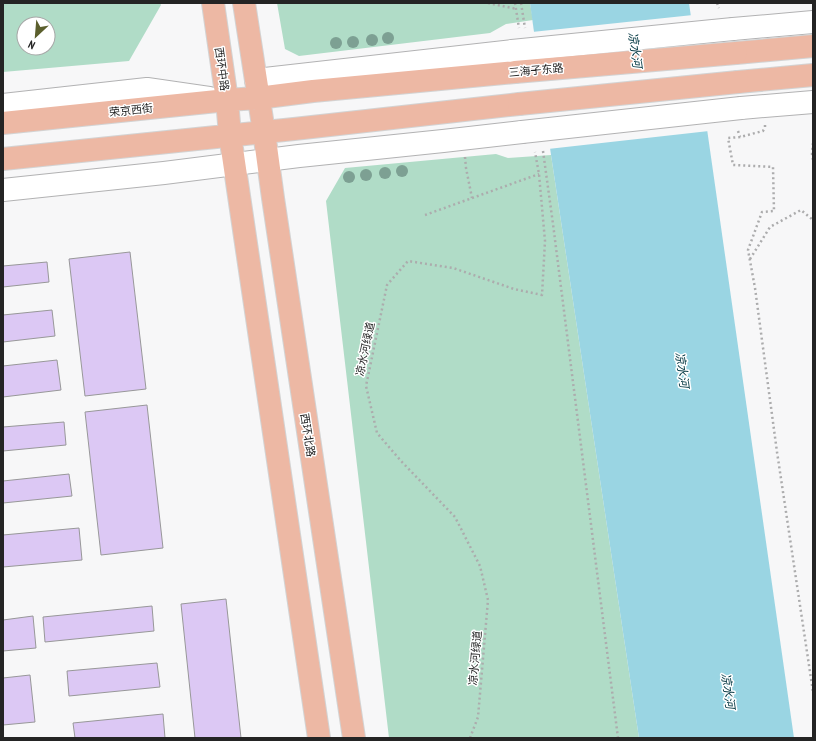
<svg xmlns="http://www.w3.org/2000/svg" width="816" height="741" font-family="'PT Sans Narrow','Noto Sans SC',sans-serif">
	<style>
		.green { fill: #b0dcc7; fill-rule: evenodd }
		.water { fill: #9ad5e3 }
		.pier { fill: #f7f7f8 }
		.building { fill: #dcc8f4; stroke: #989899 }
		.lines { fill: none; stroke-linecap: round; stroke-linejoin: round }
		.minor-casing { stroke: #b2b2b3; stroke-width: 24 }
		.major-casing { stroke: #d3d3d3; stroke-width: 24 }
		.path { stroke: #acacad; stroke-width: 2.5; stroke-dasharray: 2 3; stroke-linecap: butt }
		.minor { stroke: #fff; stroke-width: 22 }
		.major { stroke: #edb8a4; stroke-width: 22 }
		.minor-bridge-casing { stroke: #b2b2b3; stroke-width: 24; stroke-linecap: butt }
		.major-bridge-casing { stroke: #d3d3d3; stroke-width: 24; stroke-linecap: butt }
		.minor-bridge { stroke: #fff; stroke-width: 22 }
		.major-bridge { stroke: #edb8a4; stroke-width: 22 }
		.tree { fill: #7da093 }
		.labels { text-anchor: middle; stroke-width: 3; stroke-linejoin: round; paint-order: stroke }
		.street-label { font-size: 11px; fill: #242424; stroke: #fff }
		.water-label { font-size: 12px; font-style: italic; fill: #003641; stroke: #fff }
	</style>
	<rect width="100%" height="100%" fill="#f7f7f8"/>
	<!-- green -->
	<path class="green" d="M3,3h157l1,2 -32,56 -126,11zM24,24h24v24h-24z
		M277,3h253l3,17 -27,4 -16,9 -191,23 -14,-7z
		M496,154l12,4 43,-3 88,583h-250l-63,-537 19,-33z"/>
	<!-- water -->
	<path class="water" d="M530,3h159l105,735h-155l-88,-583z"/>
	<!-- pier -->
	<path class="pier" d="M693,15l16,116 -161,18 -16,-117z"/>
	<!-- building -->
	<path class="building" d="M130,252l16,137 -61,7 -16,-137z
		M47,262l2,20 -46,5v-21z
		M52,310l3,26 -52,6v-27z
		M57,360l4,30 -58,7v-31z
		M147,405l16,143 -62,7 -16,-143z
		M64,422l2,23 -63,6v-24z
		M69,474l3,22 -69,7v-22z
		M79,528l3,32 -79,7v-32z
		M226,599l15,139h-46l-14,-134z
		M152,606l2,25 -109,11 -2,-25z
		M33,616l3,32 -33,3v-31z
		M157,663l3,24 -91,9 -2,-25z
		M30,675l5,47 -32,3v-47z
		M163,714l2,24h-90l-2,-15z"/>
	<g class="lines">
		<defs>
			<path id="minor" d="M733,29l80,-7
				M256,80l256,-29
				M3,105l144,-16 62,9
				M741,108l72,-6
				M3,190l161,-17 135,-17 144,-15 79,-9"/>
			<path id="major" d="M213,3l14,97 3,35 89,603
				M244,3l20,129 9,66 81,540
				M736,53l77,-7
				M738,82l75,-7
				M3,123l224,-23 31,-2 55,-7 202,-19
				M3,159l291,-30 225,-25"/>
		</defs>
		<!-- minor casing -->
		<use href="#minor" class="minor-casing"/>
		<!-- major casing -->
		<use href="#major" class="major-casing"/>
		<!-- path -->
		<path class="path" d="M488,3l29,6
			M515,3l4,25
			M521,3l4,25
			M717,3l2,5
			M765,125v2l-2,4 -23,6 -12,1 5,27 40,2 1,44 -12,1 -14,38 7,38 22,164 36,240
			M738,131l2,6
			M813,143l-1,11 1,6
			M543,151l10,73 65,514
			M465,157l1,11 6,30
			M425,215l114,-41
			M750,259l20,-32 31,-17 12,10
			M470,738l8,-21 10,-117 -8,-34 -25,-49 -54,-56 -24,-28 -11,-47 21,-101 21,-24 45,7 61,21 28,6 3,-54 -6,-67 -4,-22"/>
		<!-- minor -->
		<use href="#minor" class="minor"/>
		<!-- major -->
		<use href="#major" class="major"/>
		<defs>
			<path id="minor-bridge" d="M512,51l221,-22
				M522,132l219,-24"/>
			<path id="major-bridge" d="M515,72l221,-19
				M519,104l219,-22"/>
		</defs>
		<!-- minor-bridge casing -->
		<use href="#minor-bridge" class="minor-bridge-casing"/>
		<!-- major-bridge casing -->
		<use href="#major-bridge" class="major-bridge-casing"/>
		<!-- minor-bridge -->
		<use href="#minor-bridge" class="minor-bridge"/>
		<!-- major-bridge -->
		<use href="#major-bridge" class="major-bridge"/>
	</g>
	<!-- trees -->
	<g class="tree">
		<circle cx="388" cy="38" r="6"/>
		<circle cx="372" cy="40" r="6"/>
		<circle cx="353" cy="42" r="6"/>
		<circle cx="336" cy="43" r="6"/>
		<circle cx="402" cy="171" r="6"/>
		<circle cx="385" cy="173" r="6"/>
		<circle cx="366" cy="175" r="6"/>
		<circle cx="349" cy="177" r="6"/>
	</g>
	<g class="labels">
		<!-- street labels -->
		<g class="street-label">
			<text transform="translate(222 69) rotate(82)" y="4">西环中路</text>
			<text transform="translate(536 70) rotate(-5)" y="4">三海子东路</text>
			<text transform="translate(131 110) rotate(-6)" y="4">荣京西街</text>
			<text transform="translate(365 349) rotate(-78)" y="4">凉水河绿道</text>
			<text transform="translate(308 435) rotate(81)" y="4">西环北路</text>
			<text transform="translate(475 658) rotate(-85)" y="4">凉水河绿道</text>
		</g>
		<!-- water labels -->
		<g class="water-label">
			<text transform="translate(635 50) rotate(82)" y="4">凉水河</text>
			<text transform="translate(682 370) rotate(82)" y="4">凉水河</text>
			<text transform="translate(728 691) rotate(82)" y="4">凉水河</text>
		</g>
	</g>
	<!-- border -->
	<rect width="816" height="741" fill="none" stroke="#242424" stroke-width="8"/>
	<!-- north arrow -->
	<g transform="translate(36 36) rotate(206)"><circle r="19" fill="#ffffff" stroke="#a7a7a7"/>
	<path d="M0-3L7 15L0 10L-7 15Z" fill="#5b5f2d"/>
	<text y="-6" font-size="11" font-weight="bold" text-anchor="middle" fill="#242424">N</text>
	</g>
</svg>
